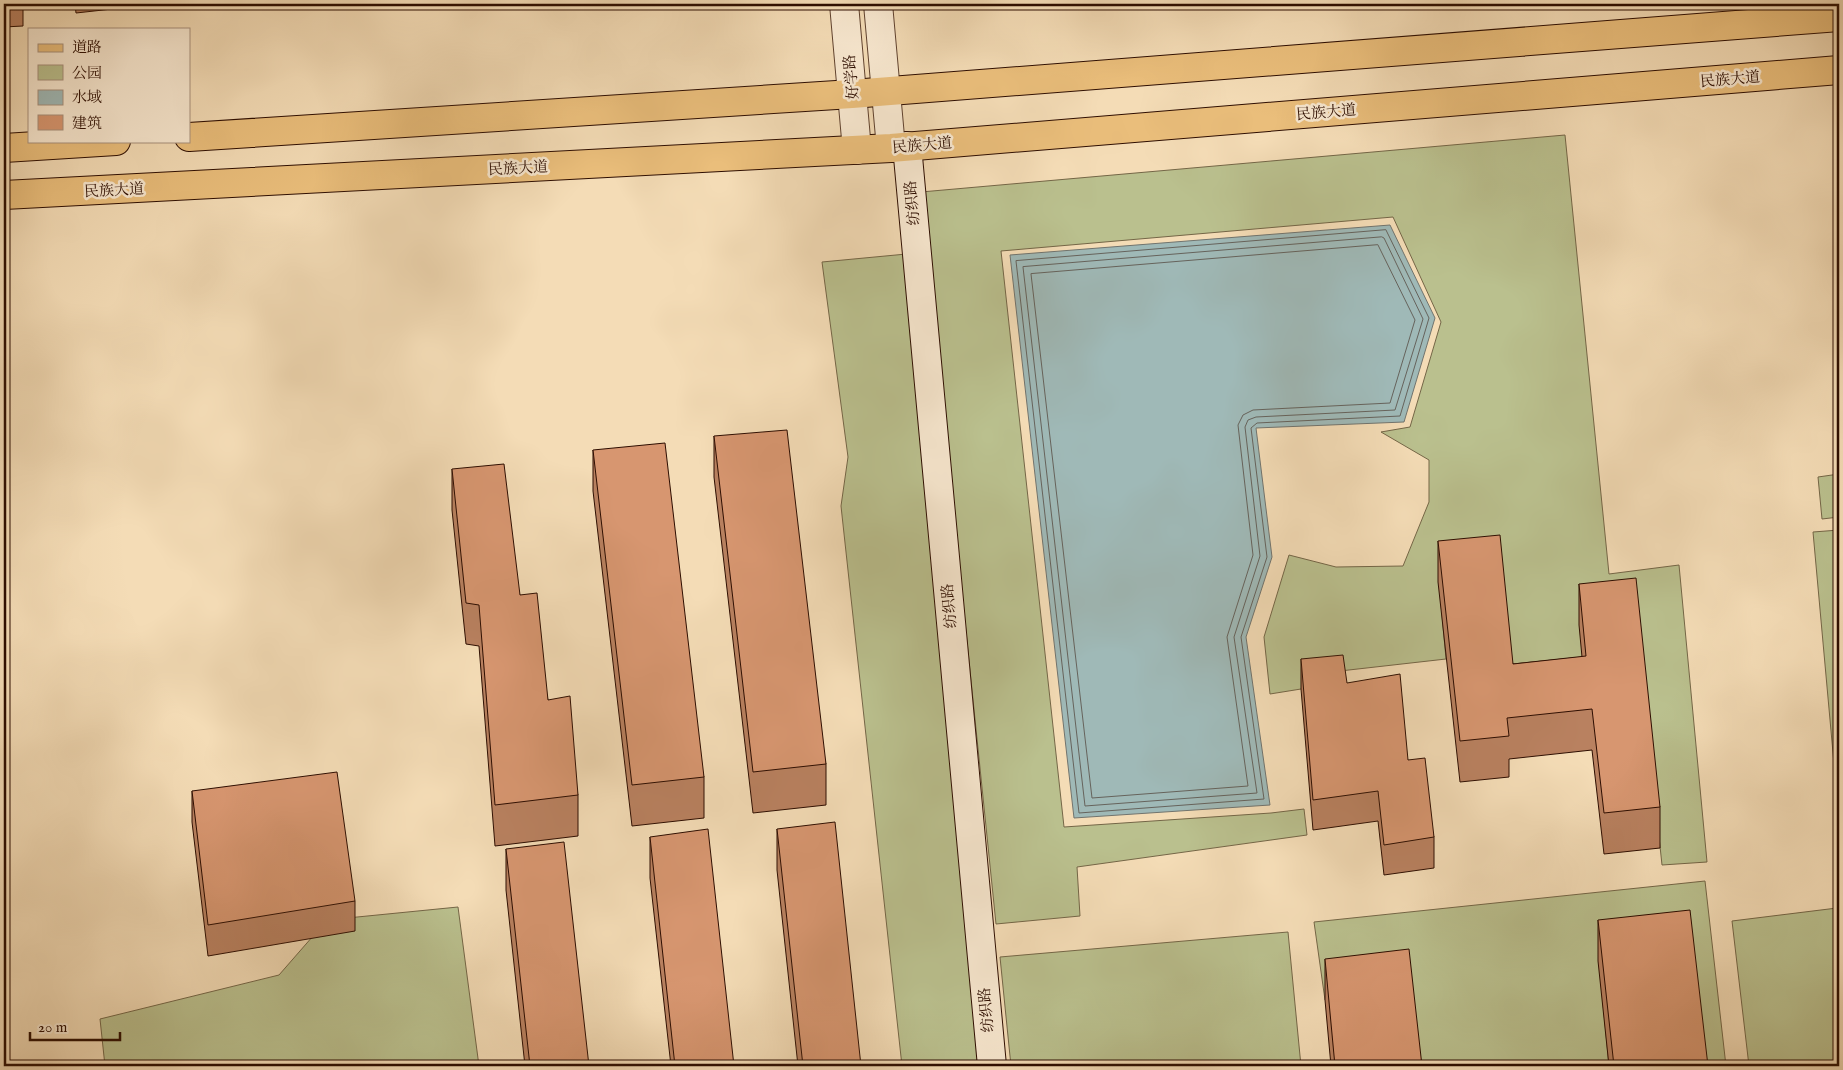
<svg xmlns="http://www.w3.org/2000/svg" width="1843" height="1070" font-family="'IM FELL English','Noto Serif SC',serif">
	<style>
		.green { fill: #bac08e; stroke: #746647 }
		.water { fill: #9fb9b7; stroke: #71746e }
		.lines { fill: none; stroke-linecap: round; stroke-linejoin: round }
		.shore { stroke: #66635c; stroke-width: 1 }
		.minor-casing { stroke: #5f412e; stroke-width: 30 }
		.secondary-casing { stroke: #2d0d00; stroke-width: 30 }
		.primary-casing { stroke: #2d0d00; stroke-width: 30 }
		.minor { stroke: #f8e8d0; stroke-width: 28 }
		.secondary { stroke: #f8e8d0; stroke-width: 28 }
		.primary { stroke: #eabe7b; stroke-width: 28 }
		.wall { fill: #b98160; stroke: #2d0d00 }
		.building { fill: #d79670; stroke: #2d0d00 }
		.labels { text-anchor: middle; stroke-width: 5; stroke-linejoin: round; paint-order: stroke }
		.street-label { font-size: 15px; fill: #2d0d00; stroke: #f8e8d0 }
	</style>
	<rect width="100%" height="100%" fill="#f4dcb6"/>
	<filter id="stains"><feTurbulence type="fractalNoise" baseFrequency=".004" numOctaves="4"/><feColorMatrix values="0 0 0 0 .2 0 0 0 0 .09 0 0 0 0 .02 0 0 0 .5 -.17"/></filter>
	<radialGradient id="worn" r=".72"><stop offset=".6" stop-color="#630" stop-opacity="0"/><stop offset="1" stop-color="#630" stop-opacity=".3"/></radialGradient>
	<!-- green -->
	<path class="green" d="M1565,135l44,439 70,-9 28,297 -45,3 -26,-245 -50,77 -73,8 -74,-123 7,77 -106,12 -39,18 -31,5 -6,-57 25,-82 47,12 67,-1 26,-64v-42l-48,-28 29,-5 31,-105 -48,-105 -392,34 63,576 207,-14 33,-4 3,26 -230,32 3,49 -84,8 -75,-732z
		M917,253l75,813h-90l-61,-560 7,-49 -26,-195z
		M1839,474v43l-17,2 -4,-42z
		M1839,530v289l-26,-287z
		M1705,881l21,185h-23l-104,-105 10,105h-192l-8,-75 -84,9 -11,-78z
		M458,907l21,159h-374l-5,-47 179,-44 48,-55z
		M1837,908l2,21v137h-90l-17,-145z
		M1288,932l13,134h-290l-11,-109z"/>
	<!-- water -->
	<path class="water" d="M1390,225l45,93 -31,104 -148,6 16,129 -26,80 24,168 -196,13 -64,-563z"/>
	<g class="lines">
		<!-- shore -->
		<path class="shore" d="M1386,230l43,88 -29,98 -143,7 -6,5 16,129 -26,80 23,162 -185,14 -63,-552z
			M1382,237l2,1 39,81 -28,91 -139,7 -8,3 -3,7 15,129 -26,81 23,156 -172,13 -62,-539z
			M1378,245l37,75 -25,83 -137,7 -10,5 -5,10 15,130 -26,82 21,149 -156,12 -61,-524z"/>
		<defs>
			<path id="minor" d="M844,4l13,146
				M878,4l13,144"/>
			<path id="secondary" d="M907,146l85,920"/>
			<path id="primary" d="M189,137l663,-43 987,-77
				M4,148l112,-7
				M4,195l887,-47 948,-78"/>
		</defs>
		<!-- minor casing -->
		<use href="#minor" class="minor-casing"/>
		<!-- secondary casing -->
		<use href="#secondary" class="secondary-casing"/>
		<!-- primary casing -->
		<use href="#primary" class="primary-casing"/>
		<!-- minor -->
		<use href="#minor" class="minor"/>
		<!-- secondary -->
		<use href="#secondary" class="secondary"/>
		<!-- primary -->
		<use href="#primary" class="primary"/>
	</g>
	<!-- wall -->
	<path class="wall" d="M4,4h19v22l-19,1z
		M75,4h55v3l-54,6z
		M714,436l112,328v41l-73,8 -39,-336z
		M593,450l111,327v41l-72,8 -39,-335z
		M452,469l68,126 28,105 30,95v41l-83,10 -16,-200 -13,-2 -14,-134z
		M1834,537h5v112l-5,-71z
		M1438,541l75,123 69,-7 -3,-32v-41l81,223v41l-56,6 -12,-104 -83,9v18l-49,5 -22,-200z
		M1301,659l46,24 61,77 26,77v31l-50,7 -6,-54 -65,9 -12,-141z
		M192,791l163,110v30l-147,25 -16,-134z
		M777,829l84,237h-63l-21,-196z
		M650,837l84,229h-63l-21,-188z
		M506,849l83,217h-64l-19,-176z
		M1598,920l110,146h-99l-11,-105z
		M1325,959l97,107h-91l-6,-66z"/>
	<!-- building -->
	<path class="building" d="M787,430l39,334 -73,8 -39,-336z
		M665,443l39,334 -72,8 -39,-335z
		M504,464l16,131 17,-2 11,107 22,-4 8,99 -83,10 -16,-200 -13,-2 -14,-134z
		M1500,535l13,129 73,-8 -7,-72 57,-6 24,229 -56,6 -12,-104 -85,9 2,18 -49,5 -22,-200z
		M1834,537h5v71z
		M1343,655l4,28 53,-9 8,86 17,-2 9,79 -50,8 -6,-54 -65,9 -12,-141z
		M337,772l18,129 -147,24 -16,-134z
		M835,822l26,244h-58l-26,-237z
		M708,829l26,237h-59l-25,-229z
		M564,842l25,224h-59l-24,-217z
		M1690,910l18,156h-94l-16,-146z
		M1409,949l13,117h-87l-10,-107z"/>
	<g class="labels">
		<!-- street labels -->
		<g class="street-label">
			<text transform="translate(851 77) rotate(-95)" y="5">好学路</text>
			<text transform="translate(1730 79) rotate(-5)" y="5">民族大道</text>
			<text transform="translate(1326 112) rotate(-5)" y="5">民族大道</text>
			<text transform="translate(922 145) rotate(-5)" y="5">民族大道</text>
			<text transform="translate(518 168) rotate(-3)" y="5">民族大道</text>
			<text transform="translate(114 190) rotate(-3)" y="5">民族大道</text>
			<text transform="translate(912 203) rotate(-95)" y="5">纺织路</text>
			<text transform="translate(949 606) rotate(-95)" y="5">纺织路</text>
			<text transform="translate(986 1010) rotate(-95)" y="5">纺织路</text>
		</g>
	</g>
	<!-- margin -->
	<rect width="1843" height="1070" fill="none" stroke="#f4dcb6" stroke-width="20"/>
	<rect x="5" y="5" width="1833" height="1060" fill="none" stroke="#2d0d00" stroke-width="2.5"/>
	<rect x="10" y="10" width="1823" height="1050" fill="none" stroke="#2d0d00"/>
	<!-- legend -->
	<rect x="28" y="28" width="162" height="115" fill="#f8e8d0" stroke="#a7907d"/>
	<rect x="38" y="44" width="25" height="8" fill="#eabe7b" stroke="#a7907d"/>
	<text x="72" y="52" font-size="15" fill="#2d0d00">道路</text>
	<rect x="38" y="65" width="25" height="15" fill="#bac08e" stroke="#a7907d"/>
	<text x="72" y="78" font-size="15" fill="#2d0d00">公园</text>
	<rect x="38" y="90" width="25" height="15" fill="#9fb9b7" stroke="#a7907d"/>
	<text x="72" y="102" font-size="15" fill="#2d0d00">水域</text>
	<rect x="38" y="115" width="25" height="15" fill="#d79670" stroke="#a7907d"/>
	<text x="72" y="128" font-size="15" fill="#2d0d00">建筑</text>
	<!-- scale -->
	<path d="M30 1032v8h90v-8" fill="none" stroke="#2d0d00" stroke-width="2.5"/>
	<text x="38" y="1032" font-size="15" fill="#2d0d00" stroke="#f8e8d0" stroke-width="4" paint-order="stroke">20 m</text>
	<rect width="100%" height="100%" filter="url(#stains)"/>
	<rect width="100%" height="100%" fill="url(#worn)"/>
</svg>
